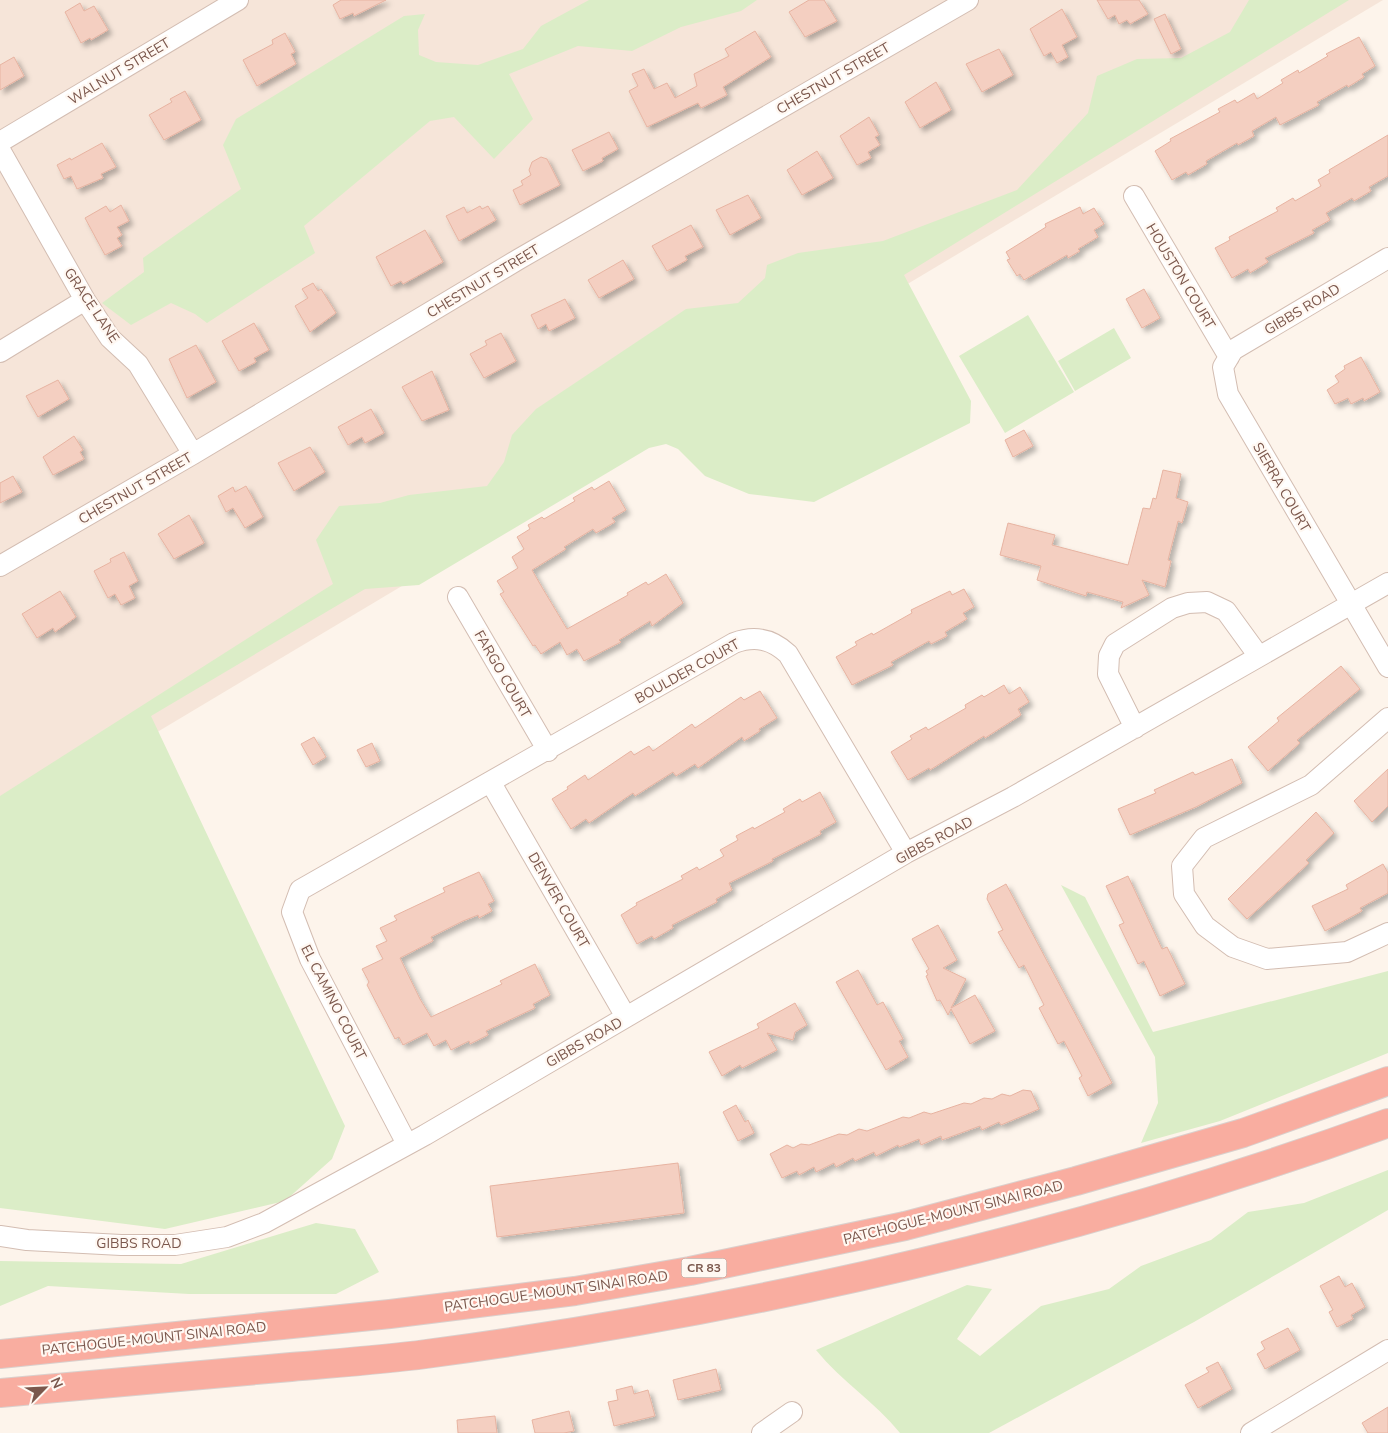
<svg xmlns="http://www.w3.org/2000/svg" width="1388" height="1433" font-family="'Nunito Sans',sans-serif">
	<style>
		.residential { fill: #f6e5d9 }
		.green { fill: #dbedc7 }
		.building { fill: #f4cfc1; stroke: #e7b3a1; filter: url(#shadow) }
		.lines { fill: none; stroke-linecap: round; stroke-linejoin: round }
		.minor-casing { stroke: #d3bdb2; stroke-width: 22 }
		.highway-casing { stroke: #dad0cd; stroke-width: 30 }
		.minor { stroke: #fff; stroke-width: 20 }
		.highway { stroke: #f9ada0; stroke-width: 28 }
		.labels { text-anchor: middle; stroke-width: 4.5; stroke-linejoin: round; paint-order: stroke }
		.shield { fill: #fff8f2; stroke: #a3877e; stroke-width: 1 }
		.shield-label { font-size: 12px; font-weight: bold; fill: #7b574c }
		.street-label { font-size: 14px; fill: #7b574c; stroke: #fff8f2 }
	</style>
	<defs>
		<filter id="shadow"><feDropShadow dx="4" dy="4" stdDeviation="2.5" flood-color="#0004"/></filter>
	</defs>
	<rect width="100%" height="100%" fill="#fdf4eb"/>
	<!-- residential -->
	<path class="residential" d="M0,0h1383l-1383,826z"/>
	<!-- green -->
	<path class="green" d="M589,0h168l-16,11 -60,16 -49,24 -54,-5 -69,28 24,45 -39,40 -40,-42 -24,4 -126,105 11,27 -108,70 -12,-9 -24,-11 -40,22 -29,-22 42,-31 -1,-14 98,-69 -18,-44 13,-26 168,-103 21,-2 -7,16 1,25 17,7 42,3 45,-16 18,-23z
		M1249,0h100l-445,275 67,126 -1,22 -156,79 -65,-8 -44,-18 -27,-27 -12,-5 -17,4 -230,137 -54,4 -214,127 194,410 -13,33 -47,42 -120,28 -165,-21v-412l333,-212 -17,-44 23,-34 41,-3 29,-8 78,-9 17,-24 8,-27 24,-26 150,-100 52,-6 27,-25 2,-13 31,-12 85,-12 134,-51 71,-77 9,-37 40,-17 44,-1 49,-26z
		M1028,315l46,77 -69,41 -46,-77z
		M1114,328l17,30 -56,33 -17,-30z
		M1061,885l24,12 68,135 235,-61v82l-168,68 -79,22 17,-40 -3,-46z
		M1388,1170v40l-194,112 -205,111h-89c-25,-31 -59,-52 -84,-83l151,-65 25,4 -35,50 23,17 61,-50 68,-17 32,-23 70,-26 37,-28 56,-9z
		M316,1223l39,6 24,43 -43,22h-147l-141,-8 -48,20v-45l181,3z"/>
	<!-- building -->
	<path class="building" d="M341,0h45l-32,16 -1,-3 -13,6 -7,-14z
		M809,0h15l13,21 -32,16 -16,-25z
		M1097,0h42l9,14 -18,10 -3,-4 -8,4 -4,-9 -7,4z
		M80,3l4,8 10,-5 14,24 -17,10 -1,-2 -9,5 -16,-31z
		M1062,9l15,28 -15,8 6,12 -11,6 -6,-11 -7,4 -14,-27z
		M1165,14l16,35 -10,5 -17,-35z
		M755,31l16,26 -48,30 4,8 -26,13 -3,-5 -51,24 -18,-36 9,-5 -6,-12 12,-5 10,20 13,-6 8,15 22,-12 -3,-12 35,-18 -4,-7z
		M285,33l10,19 -4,2 5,10 -39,22 -14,-26 30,-16 -1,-4z
		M1359,37l16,29 -13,8 2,3 -16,10 -1,-2 -30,17 2,3 -39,20 -4,-8 -24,14 2,5 -16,9 -1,-2 -31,18 1,3 -19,11 -2,-3 -14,8 -17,-29 16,-10 -1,-2 50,-27 -2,-3 17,-9 2,3 17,-10 3,6 26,-16 -2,-3 17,-10 1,3 29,-17 -2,-2z
		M999,49l14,26 -31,17 -16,-28z
		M14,57l10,19 -24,14v-25z
		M936,82l15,28 -31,18 -15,-26z
		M185,91l16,29 -37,20 -15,-25 23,-13 -2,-3z
		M869,117l10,18 -4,2 5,8 -12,7 3,6 -14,7 -17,-29z
		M609,132l9,17 -16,9 1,3 -20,10 -11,-21z
		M1388,135v41l-19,11 2,4 -17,10 -2,-3 -26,15 4,7 -18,10 2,3 -49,25 3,4 -18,11 -2,-4 -16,9 -17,-30 15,-8 -1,-3 49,-26 -2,-3 17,-10 2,3 26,-15 -3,-6 12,-7 -1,-3z
		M102,143l14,24 -15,7 2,4 -26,11 -6,-13 -7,3 -7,-14 13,-7 1,2z
		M817,151l16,27 -31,17 -15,-25z
		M541,157l6,2 13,26 -40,20 -7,-15 10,-5 -2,-4 10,-6 -2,-5 3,-8z
		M748,195l13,23 -31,17 -14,-25z
		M121,205l8,16 -12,6 5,8 -5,3 5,8 -17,9 -20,-37 21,-12 4,6z
		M480,206l2,3 6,-3 8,14 -37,21 -13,-25 18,-9 3,6z
		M1080,207l3,7 11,-6 10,16 -10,6 4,7 -20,12 2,2 -12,7 -1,-3 -43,25 -4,-6 -3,2 -10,-16 3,-1 -4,-7 40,-25 -1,-3z
		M691,225l12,22 -18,9 2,4 -20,11 -15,-25z
		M425,230l18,32 -40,22 -2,-3 -10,5 -15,-29z
		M623,260l11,19 -35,19 -11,-18z
		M313,283l5,8 3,-2 15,24 -26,19 -15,-26 13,-8 -6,-9z
		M1144,289l16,29 -18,10 -16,-29z
		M565,299l10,19 -26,13 -3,-7 -8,5 -7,-14z
		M254,323l15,27 -15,8 2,4 -17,9 -17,-30z
		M501,333l15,28 -32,17 -14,-24 17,-9 -2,-4z
		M196,345l20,37 -29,16 -18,-39z
		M1361,357l19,35 -16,9 -1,-3 -12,6 -3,-6 -13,6 -8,-14 12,-8 -4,-6 10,-7 -1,-3z
		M432,371l17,39 -27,11 -20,-34z
		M58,380l11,19 -31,18 -12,-21z
		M371,409l13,24 -19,10 -3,-6 -14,8 -10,-18z
		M1024,430l9,16 -20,11 -8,-17z
		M74,436l9,14 -3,2 4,7 -31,16 -10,-18z
		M310,447l15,25 -31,19 -16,-28z
		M1163,470l18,4 -5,24 12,4 -6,21 -4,-2 -10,39 3,1 -6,26 -23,-7 7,15 -28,13 2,-6 -36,-10 -1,4 -49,-16 4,-14 -41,-11 8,-32 47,12 -3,10 76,20 15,-57 7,1 3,-11 3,1z
		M13,476l9,16 -22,11v-20z
		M609,481l17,29 -14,8 3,4 -19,11 -3,-4 -29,18 2,2 -34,21 11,19 24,40 61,-34 -1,-2 19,-11 2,3 18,-11 17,29 -31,23 -2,-5 -31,19 2,2 -37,19 -7,-12 -10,6 -7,-13 -19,12 -6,-9 -2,1 -33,-52 4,-2 -7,-11 21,-13 -6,-11 12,-8 -7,-12 13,-8 -2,-4 14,-8 2,2 31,-18 -2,-3 19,-11 2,3z
		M246,486l17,31 -18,11 -12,-20 -7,4 -8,-16 15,-9 2,5z
		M189,515l15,28 -30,16 -16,-25z
		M124,552l14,29 -9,5 6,12 -14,7 -6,-11 -7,4 -14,-27 17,-9 -1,-3z
		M964,589l10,18 -11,6 4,6 -22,13 2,4 -16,8 -2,-3 -38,21 2,3 -41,20 -16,-28 21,-12 -2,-3 17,-9 1,2 39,-22 -1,-3 39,-19 2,4z
		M60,591l16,26 -21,15 -2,-4 -16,10 -15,-24z
		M1341,666l19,23 -63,51 3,3 -32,28 -20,-24 31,-26 -2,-3z
		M1004,685l5,9 11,-7 9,15 -11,7 3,6 -36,23 -1,-2 -54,34 -1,-2 -21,12 -17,-28 21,-13 -2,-3 16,-9 2,3 38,-22 -1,-3 17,-10 2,2z
		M760,691l17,27 -18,11 1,2 -16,10 -2,-4 -44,31 -3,-4 -19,12 -3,-4 -38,24 -2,-3 -44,30 -3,-4 -15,10 -19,-30 16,-10 -1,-2 18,-12 3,5 43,-29 3,4 15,-9 4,5 39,-27 3,4 46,-31 3,3z
		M314,737l12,20 -13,8 -12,-21z
		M372,743l8,18 -14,6 -9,-17z
		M1232,759l10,24 -46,24 -66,28 -12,-26 38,-16 -2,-3 39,-18 2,3z
		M1388,769v37l-16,16 -18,-21z
		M820,792l16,30 -16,9 1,3 -49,25 1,2 -44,22 3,7 -16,9 1,3 -45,23 1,3 -19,11 -2,-3 -15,8 -16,-29 16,-10 -1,-2 47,-24 -2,-3 16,-9 2,3 25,-14 -4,-6 18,-10 -2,-4 17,-9 1,2 31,-17 -2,-3 17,-10 2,3z
		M1316,812l18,21 -28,27 3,3 -62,56 -19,-20z
		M1383,864l5,9v20l-28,15 2,3 -37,20 -13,-25 36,-17 -2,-4z
		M479,872l15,29 -6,3 4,7 -13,7 -1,-3 -15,6 -32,16 2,4 -33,17 20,41 11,18 71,-33 -2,-3 35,-17 15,31 -17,9 2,4 -49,23 2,4 -18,9 -1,-3 -18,9 -5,-10 -12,6 -7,-13 -24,12 -4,-8 -4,2 -28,-54 2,-3 -7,-13 21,-10 -7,-13 11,-5 -7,-13 17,-8 -3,-4 51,-24 -2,-4z
		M1128,876l34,73 5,-2 18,37 -25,12 -16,-35 -6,3 -19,-39 5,-2 -18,-37z
		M1006,884l106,199 -24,13 -9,-18 3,-2 -18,-35 -6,3 -19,-36 5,-3 -20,-40 -5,3 -21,-36 5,-2 -16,-31 1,-5z
		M938,925l19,35 -14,8 23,11 -15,29 24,-13 20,36 -25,13 -19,-35 -3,6 -8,-15 -3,1 -11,-25 2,-1 -2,-4 3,-2 -17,-30z
		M858,970l19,35 6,-3 20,37 -4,2 9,16 -22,13 -50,-88z
		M795,1003l12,22 -12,7 -2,8 -26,-7 10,17 -35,18 -2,-3 -18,11 -13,-24 50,-24 -2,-4z
		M1023,1090l8,1 8,18 -38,16 -2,-3 -17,8 -2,-4 -38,14 -1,-4 -20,9 -2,-6 -20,8 -1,-2 -22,11 -2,-4 -19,9 -2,-3 -17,9 -2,-4 -18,9 -2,-5 -15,8 -2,-4 -15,7 -12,-24 17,-9 6,3 8,-4 8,1 30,-11 8,1 12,-6 8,2 36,-14 6,1 15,-6 7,2 33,-11 7,1 13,-6 8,1 10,-5 8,2z
		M736,1105l9,17 3,-2 6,13 -16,8 -15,-29z
		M678,1163l6,50 -187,24 -7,-51z
		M1339,1276l6,11 7,-4 13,24 -14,8 2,4 -16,8 -8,-15 4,-2 -13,-24z
		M1288,1328l12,22 -35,19 -8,-15 8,-5 -4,-7z
		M1218,1362l14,27 -34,19 -13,-23 24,-13 -3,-4z
		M716,1369l5,21 -43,10 -5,-20z
		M632,1386l2,8 14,-4 7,26 -41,10 -6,-24 10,-2 -2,-10z
		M1388,1407v26h-20l-6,-10z
		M569,1411l5,20 -10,2h-29l-3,-13z
		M495,1416l2,17h-39l-1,-13z"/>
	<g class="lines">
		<defs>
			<path id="minor" d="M0,142l238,-142
				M0,150l85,150 25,38 28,26 55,90
				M1134,196l95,161
				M1388,258l-155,92 -10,17 5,27 160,273
				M0,352l85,-52
				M0,566l193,-112 326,-195 449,-259
				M458,597l90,154
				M1388,718l-77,67 -107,53 -22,28 2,28 21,32 28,21 34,12 80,-7 41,-19
				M1135,728l-27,-54 1,-18 6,-12 57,-36 16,-5 19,-1 19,9 32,44
				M491,783l135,234
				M407,1144l-97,-185 -18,-47 8,-22 434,-247c21,-8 38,-4 54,11l118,199
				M0,1236l27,4 94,5h54l52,-8 37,-14 161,-88 481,-282 107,-56 375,-214
				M762,1433l30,-21
				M1251,1433l137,-83"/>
			<path id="highway" d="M0,1354l390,-40 185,-23 115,-20 215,-45 171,-45 167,-48 145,-52
				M0,1393c97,-8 194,-17 291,-26 45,-4 90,-7 135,-13 328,-44 651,-118 962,-231"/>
		</defs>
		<!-- minor casing -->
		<use href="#minor" class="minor-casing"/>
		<!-- highway casing -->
		<use href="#highway" class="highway-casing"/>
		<!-- minor -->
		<use href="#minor" class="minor"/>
		<!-- highway -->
		<use href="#highway" class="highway"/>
	</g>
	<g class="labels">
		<!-- shield labels -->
		<rect class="shield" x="681.5" y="1258.5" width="45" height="19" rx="4"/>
		<g class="shield-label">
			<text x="704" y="1272">CR 83</text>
		</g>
		<!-- street labels -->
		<g class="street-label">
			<text transform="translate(119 71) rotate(-31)" y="5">WALNUT STREET</text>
			<text transform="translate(833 78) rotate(-30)" y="5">CHESTNUT STREET</text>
			<text transform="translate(1181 276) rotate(59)" y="5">HOUSTON COURT</text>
			<text transform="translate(483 281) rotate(-31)" y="5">CHESTNUT STREET</text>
			<text transform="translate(92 305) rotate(56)" y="5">GRACE LANE</text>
			<text transform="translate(1302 309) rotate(-31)" y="5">GIBBS ROAD</text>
			<text transform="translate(1282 487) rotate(60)" y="5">SIERRA COURT</text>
			<text transform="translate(135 488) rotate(-30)" y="5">CHESTNUT STREET</text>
			<text transform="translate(687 671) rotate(-29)" y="5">BOULDER COURT</text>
			<text transform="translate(503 674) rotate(60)" y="5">FARGO COURT</text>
			<text transform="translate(934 840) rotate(-28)" y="5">GIBBS ROAD</text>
			<text transform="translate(559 900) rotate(60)" y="5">DENVER COURT</text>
			<text transform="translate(334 1002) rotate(63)" y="5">EL CAMINO COURT</text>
			<text transform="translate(584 1042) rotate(-30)" y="5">GIBBS ROAD</text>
			<text transform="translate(953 1212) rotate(-14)" y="5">PATCHOGUE-MOUNT SINAI ROAD</text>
			<text x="139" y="1248">GIBBS ROAD</text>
			<text transform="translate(556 1291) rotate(-8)" y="5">PATCHOGUE-MOUNT SINAI ROAD</text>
			<text transform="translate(154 1338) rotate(-6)" y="5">PATCHOGUE-MOUNT SINAI ROAD</text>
		</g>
	</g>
	<!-- north arrow -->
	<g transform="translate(45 1388) rotate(66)" stroke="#fff8f2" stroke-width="4" paint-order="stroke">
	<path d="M0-4L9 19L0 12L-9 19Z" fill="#7b574c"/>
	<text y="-8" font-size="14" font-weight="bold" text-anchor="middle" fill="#7b574c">N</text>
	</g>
</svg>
